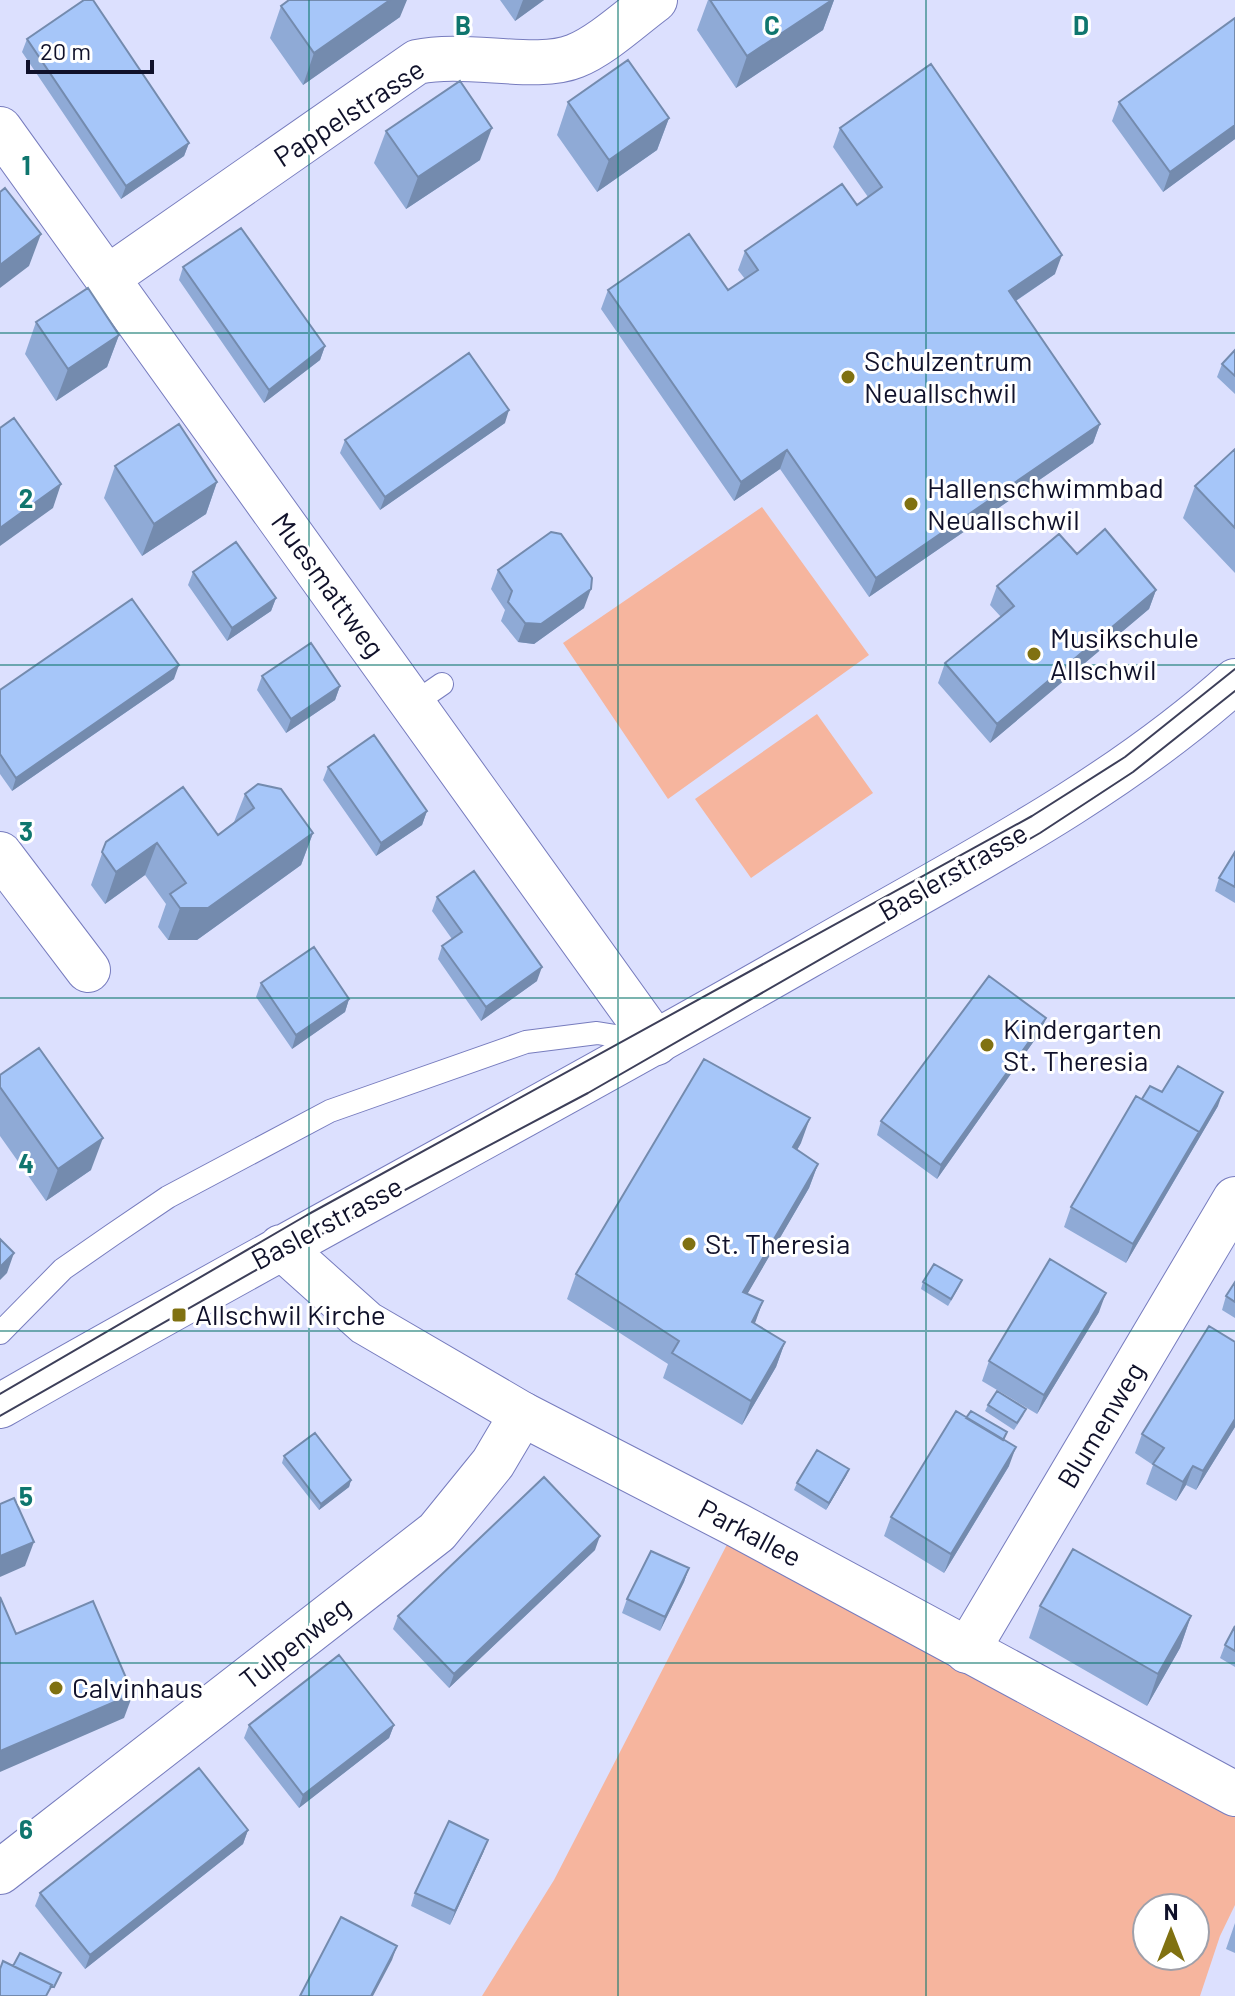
<svg xmlns="http://www.w3.org/2000/svg" width="1235" height="1996" font-family="Barlow,sans-serif">
	<style>
		.green { fill: #f6b59e; fill-rule: evenodd }
		.lines { fill: none; stroke-linecap: round; stroke-linejoin: round }
		.lane-casing { stroke: #777cbe; stroke-width: 24 }
		.street-casing { stroke: #777cbe; stroke-width: 46 }
		.secondary-casing { stroke: #777cbe; stroke-width: 46 }
		.lane { stroke: #fff; stroke-width: 22 }
		.street { stroke: #fff; stroke-width: 44 }
		.secondary { stroke: #fff; stroke-width: 44 }
		.tram { stroke: #3d3f59; stroke-width: 2 }
		.wall { fill: #8faad6 }
		.shaded-wall { fill: #748bae }
		.building { fill: #a6c6f9; stroke: #748bae; stroke-width: 2 }
		.grid { fill: none; stroke: #0f766e; stroke-width: 2; stroke-opacity: 0.55 }
		.poi-dot { fill: #807111; stroke: #fff; stroke-width: 3 }
		.labels { text-anchor: middle; stroke-width: 6; stroke-linejoin: round; paint-order: stroke }
		.street-label { font-size: 28px; fill: #10112a; stroke: #fff }
		.poi-label { font-size: 28px; fill: #10112a; stroke: #fff; text-anchor: start }
		.grid-label { font-size: 26px; text-anchor: middle; font-weight: bold; fill: #0f766e; stroke: #fff; stroke-width: 6; stroke-linejoin: round; paint-order: stroke }
	</style>
	<rect width="100%" height="100%" fill="#dce0fe"/>
	<!-- green -->
	<path class="green" d="M762,507l107,148 -201,144 -105,-156z
		M817,714l56,79 -122,85 -56,-79z
		M737,1525l498,269v111l-15,31 -20,60h-718l72,-116zM1147,1908h48v48h-48z"/>
	<g class="lines">
		<defs>
			<path id="lane" d="M413,704l29,-20
				M0,1333l63,-64 49,-34 56,-38 162,-86 196,-69 71,-9 50,8"/>
			<path id="street" d="M0,129l656,914
				M107,278l310,-216c48,-11 120,10 158,-6 26,-10 57,-39 80,-56
				M0,854l88,116
				M967,1651l268,-452
				M0,1872l437,-340 56,-69 29,-49"/>
			<path id="secondary" d="M281,1247l85,76 156,91 215,111 498,269
				M0,1406c267,-153 539,-296 806,-449 147,-85 302,-162 429,-276"/>
		</defs>
		<!-- lane casing -->
		<use href="#lane" class="lane-casing"/>
		<!-- street casing -->
		<use href="#street" class="street-casing"/>
		<!-- secondary casing -->
		<use href="#secondary" class="secondary-casing"/>
		<!-- lane -->
		<use href="#lane" class="lane"/>
		<!-- street -->
		<use href="#street" class="street"/>
		<!-- secondary -->
		<use href="#secondary" class="secondary"/>
		<!-- tram -->
		<path class="tram" d="M0,1394l307,-179 725,-399 93,-59 110,-88
			M0,1416l286,-163 302,-160 452,-260 93,-61 102,-81"/>
	</g>
	<!-- wall -->
	<path class="wall" d="M500,0h44l-29,21z
		M708,0h126l-11,30 -87,58 -39,-58z
		M281,6l119,11 -97,68 -33,-47z
		M1235,18v121l-72,53 -51,-71 7,-19z
		M27,39l162,104 -5,13 -63,43 -99,-147z
		M568,102l101,16 -12,32 -60,42 -40,-57z
		M840,128l215,146 -39,27 84,123 -7,19 -224,154 -89,-128 -46,32 -133,-192 7,-19h120l17,-11 -7,-9 7,-19 112,-46 11,-8 -35,-50z
		M386,131l94,29 -74,49 -32,-46z
		M183,267l142,79 -5,14 -56,43 -85,-123z
		M36,322l83,13 -12,32 -51,34 -31,-47z
		M1235,350v44l-18,-17 5,-13z
		M505,423l-125,87 -40,-57 5,-13z
		M1235,449v124l-52,-55 12,-32z
		M115,466l102,16 -11,32 -64,42 -38,-58z
		M1077,554l79,36 -7,19 -159,134 -52,-60 7,-20 56,-46 -11,-12 7,-19z
		M498,570l86,38 -50,36 -16,-2 -17,-21 4,-11 -14,-21z
		M193,572l83,26 -5,13 -44,30 -39,-56z
		M262,676l78,10 -5,14 -49,33 -29,-43z
		M174,679l-162,112 -12,-17v-84z
		M328,767l99,44 -5,14 -46,31 -53,-76z
		M245,794l68,39 -12,32 -104,75h-29l-10,-13 8,-23 -21,-29 -40,29 -14,-19 15,-43 112,-7 16,-13z
		M1235,852v51l-20,-12 4,-13z
		M437,897l100,84 -56,40 -43,-62 4,-13 10,-7 -20,-28z
		M261,983l88,16 -4,13 -53,37 -36,-52z
		M1041,1031l-104,148 -60,-44 4,-14z
		M0,1075l91,95 -45,31 -46,-65z
		M1162,1092l56,14 -92,157 -62,-36 7,-20 71,-108z
		M801,1143l-4,7 21,14 -9,24 -62,106 16,7 -9,23 31,18 -9,25 -34,58 -79,-47 5,-14 -101,-65 9,-25z
		M962,1280l-3,7 -11,19 -27,-17 2,-7z
		M1235,1282v36l-13,-8 4,-14z
		M1099,1312l-62,102 -55,-33 7,-20z
		M1235,1342v85l-39,63 -10,-5 -10,16 -30,-17 7,-19 -18,-12 7,-19z
		M988,1405l38,4 -3,7 -9,14 -29,-19z
		M1004,1440l5,26 -65,107 -60,-37 7,-19z
		M284,1456l67,24 -2,7 -30,23 -37,-47z
		M849,1469l-3,7 -20,34 -32,-20 3,-7z
		M595,1550l-146,138 -56,-59 5,-13z
		M689,1568l-5,14 -24,49 -38,-18 5,-14z
		M1040,1606l151,10 -11,32 -33,58 -118,-68z
		M1235,1626v41l-15,-9 5,-13z
		M249,1725h145l-5,13 -90,70 -55,-70z
		M248,1830l-5,14 -158,125 -50,-63 5,-13z
		M488,1840l-5,13 -33,72 -39,-19 4,-13z
		M1235,1923v30l-9,-4z"/>
	<!-- shaded-wall -->
	<path class="shaded-wall" d="M390,0h17l-7,17 -97,68 11,-32z
		M523,0h21l-29,21z
		M832,0h2l-11,30 -87,58 11,-32z
		M669,118l-12,32 -60,42 12,-32z
		M1235,125v14l-72,53 7,-20z
		M492,128l-12,32 -74,49 12,-32z
		M189,143l-5,13 -63,43 5,-13z
		M41,234l-12,32 -29,22v-23z
		M1062,255l-7,19 -53,36 7,-19z
		M119,335l-12,32 -51,34 12,-32z
		M325,346l-5,14 -56,43 5,-13z
		M509,410l-4,13 -125,87 5,-13z
		M1100,424l-7,19 -224,154 7,-19z
		M787,450l-7,19 -46,32 7,-19z
		M217,482l-11,32 -64,42 12,-32z
		M61,484l-8,24 -53,38v-18z
		M591,589l-7,19 -50,36 -16,-2 7,-19z
		M1156,590l-7,19 -159,134 7,-19z
		M276,598l-5,13 -44,30 5,-13z
		M179,665l-5,14 -162,112 4,-13z
		M340,686l-5,14 -49,33 5,-14z
		M427,811l-5,14 -46,31 5,-13z
		M313,833l-12,32 -104,75h-29l12,-32z
		M157,843l-12,32 -40,29 11,-32z
		M542,967l-5,14 -56,40 5,-14z
		M349,999l-4,13 -53,37 4,-14z
		M1046,1018l-5,13 -104,148 4,-14z
		M1223,1092l-5,14 -92,157 7,-19z
		M810,1118l-9,25 -17,29 9,-25z
		M103,1138l-12,32 -45,31 12,-32z
		M818,1164l-9,24 -75,129 9,-25z
		M14,1253l-7,20 -7,7v-13z
		M1106,1293l-7,19 -62,102 7,-19z
		M763,1301l-9,25 -2,-4z
		M785,1342l-9,25 -34,58 9,-24z
		M1235,1419v8l-39,63 7,-19z
		M1016,1447l-7,19 -65,107 7,-19z
		M1193,1466l-7,19 -10,16 7,-19z
		M849,1469l-3,7 -20,34 3,-7z
		M351,1480l-2,7 -30,23 2,-6z
		M600,1536l-5,14 -146,138 5,-14z
		M34,1542l-9,24 -25,11v-21z
		M689,1568l-5,14 -24,49 5,-14z
		M1191,1616l-11,32 -33,58 11,-32z
		M133,1694l-9,24 -124,54v-21z
		M394,1725l-5,13 -90,70 4,-13z
		M248,1830l-5,14 -158,125 5,-14z
		M488,1840l-5,13 -33,72 5,-14z
		M397,1946l-5,14 -19,36h-2z"/>
	<!-- building -->
	<path class="building" d="M84,0h9l96,143 -63,43 -99,-147z
		M289,0h101l-76,53 -33,-47z
		M710,0h122l-85,56z
		M1235,18v107l-65,47 -51,-70z
		M628,60l41,58 -60,42 -41,-58z
		M931,64l131,191 -53,36 91,133 -224,154 -89,-128 -46,32 -133,-192 81,-56 39,56 30,-20 -13,-19 97,-67 15,21 25,-18 -42,-59z
		M460,81l32,47 -74,49 -32,-46z
		M5,188l36,46 -41,31v-73z
		M241,228l84,118 -56,44 -86,-123z
		M88,288l31,47 -51,34 -32,-47z
		M1235,350v26l-13,-12z
		M469,353l40,57 -124,87 -40,-57z
		M14,418l47,66 -61,44v-100z
		M179,424l38,58 -63,42 -39,-58z
		M1235,449v79l-40,-42z
		M1105,529l51,61 -159,134 -52,-61 69,-57 -17,-20 62,-52 18,20z
		M551,532l10,2 31,44 -1,11 -50,35 -16,-1 -17,-21 4,-11 -14,-21z
		M236,542l40,56 -44,30 -39,-56z
		M132,599l47,66 -163,113 -16,-24v-64z
		M311,643l29,43 -49,33 -29,-43z
		M374,735l53,76 -46,32 -53,-76z
		M258,784l23,5 32,44 -105,75h-28l-10,-14 16,-11 -29,-40 -41,29 -14,-20 4,-10 77,-55 35,48 36,-27 -9,-14z
		M1235,852v35l-16,-9z
		M474,871l68,96 -56,40 -44,-61 20,-14 -25,-35z
		M314,947l35,52 -53,36 -35,-52z
		M989,976l57,42 -105,147 -60,-44z
		M39,1048l64,90 -45,31 -58,-82v-12z
		M704,1059l106,59 -17,29 25,17 -75,128 20,9 -11,21 33,20 -34,59 -79,-48 7,-12 -103,-67z
		M1178,1066l45,26 -27,46 3,-6 -57,-33 8,-13 12,6z
		M1136,1096l63,36 -66,112 -62,-37z
		M0,1239l14,14 -14,14z
		M1050,1259l56,34 -62,102 -55,-34z
		M934,1264l28,16 -11,19 -28,-17z
		M1235,1282v20l-9,-6z
		M1209,1326l26,16v77l-32,52 -10,-5 -10,16 -30,-18 11,-16 -22,-14z
		M997,1391l29,18 -9,14 -29,-18z
		M956,1411l60,36 -65,107 -60,-37z
		M971,1411l36,21 -4,8 -37,-22z
		M315,1433l36,47 -30,24 -37,-48z
		M817,1450l32,19 -20,34 -32,-20z
		M544,1477l56,59 -146,138 -56,-58z
		M14,1498l20,44 -34,14v-52z
		M1073,1549l118,67 -33,58 -118,-68z
		M651,1551l38,17 -24,49 -38,-18z
		M0,1597l16,37 77,-33 40,93 -133,57z
		M1235,1626v25l-10,-6z
		M339,1655l55,70 -91,70 -54,-70z
		M199,1768l49,62 -158,125 -50,-62z
		M449,1821l39,19 -33,71 -40,-18z
		M341,1917l56,29 -26,50h-71z
		M20,1953l41,20 -7,14 -3,-1 1,-1 -39,-19z
		M3,1961l49,24 -6,11h-46v-27z"/>
	<!-- grid -->
	<path class="grid" d="M309,0v1996M618,0v1996M926,0v1996M0,333h1235M0,665h1235M0,998h1235M0,1331h1235M0,1663h1235"/>
	<!-- markers -->
	<g class="poi-dot">
		<circle cx="848" cy="377" r="8"/>
		<circle cx="911" cy="504" r="8"/>
		<circle cx="1034" cy="654" r="8"/>
		<circle cx="987" cy="1045" r="8"/>
		<circle cx="689" cy="1244" r="8"/>
		<rect x="171" y="1307" width="16" height="16" rx="4"/>
		<circle cx="56" cy="1688" r="8"/>
	</g>
	<g class="labels">
		<!-- street labels -->
		<g class="street-label">
			<text transform="translate(349 113) rotate(-33)" y="10">Pappelstrasse</text>
			<text transform="translate(328 585) rotate(54)" y="10">Muesmattweg</text>
			<text transform="translate(953 872) rotate(-30)" y="10">Baslerstrasse</text>
			<text transform="translate(327 1223) rotate(-28)" y="10">Baslerstrasse</text>
			<text transform="translate(1101 1425) rotate(-59)" y="10">Blumenweg</text>
			<text transform="translate(750 1533) rotate(28)" y="10">Parkallee</text>
			<text transform="translate(295 1643) rotate(-38)" y="10">Tulpenweg</text>
		</g>
		<!-- poi labels -->
		<g class="poi-label">
			<text x="864" y="371">Schulzentrum<tspan x="864" dy="32">Neuallschwil</tspan></text>
			<text x="927" y="498">Hallenschwimmbad<tspan x="927" dy="32">Neuallschwil</tspan></text>
			<text x="1050" y="648">Musikschule<tspan x="1050" dy="32">Allschwil</tspan></text>
			<text x="1003" y="1039">Kindergarten<tspan x="1003" dy="32">St. Theresia</tspan></text>
			<text x="705" y="1254">St. Theresia</text>
			<text x="195" y="1325">Allschwil Kirche</text>
			<text x="72" y="1698">Calvinhaus</text>
		</g>
	</g>
	<g class="grid-label">
		<text x="463" y="35">B</text>
		<text x="772" y="35">C</text>
		<text x="1081" y="35">D</text>
		<text x="26" y="175">1</text>
		<text x="26" y="508">2</text>
		<text x="26" y="841">3</text>
		<text x="26" y="1173">4</text>
		<text x="26" y="1506">5</text>
		<text x="26" y="1839">6</text>
	</g>
	<!-- north arrow -->
	<g transform="translate(1171 1932)"><circle r="38" fill="#ffffff" stroke="#9fa0aa" stroke-width="2"/>
	<path d="M0-6L14 30L0 20L-14 30Z" fill="#807111"/>
	<text y="-12" font-size="22" font-weight="bold" text-anchor="middle" fill="#10112a">N</text>
	</g>
	<!-- scale -->
	<path d="M28 60v12h124v-12" fill="none" stroke="#10112a" stroke-width="4"/>
	<text x="40" y="60" font-size="24" fill="#10112a" stroke="#ffffff" stroke-width="6" paint-order="stroke">20 m</text>
</svg>
